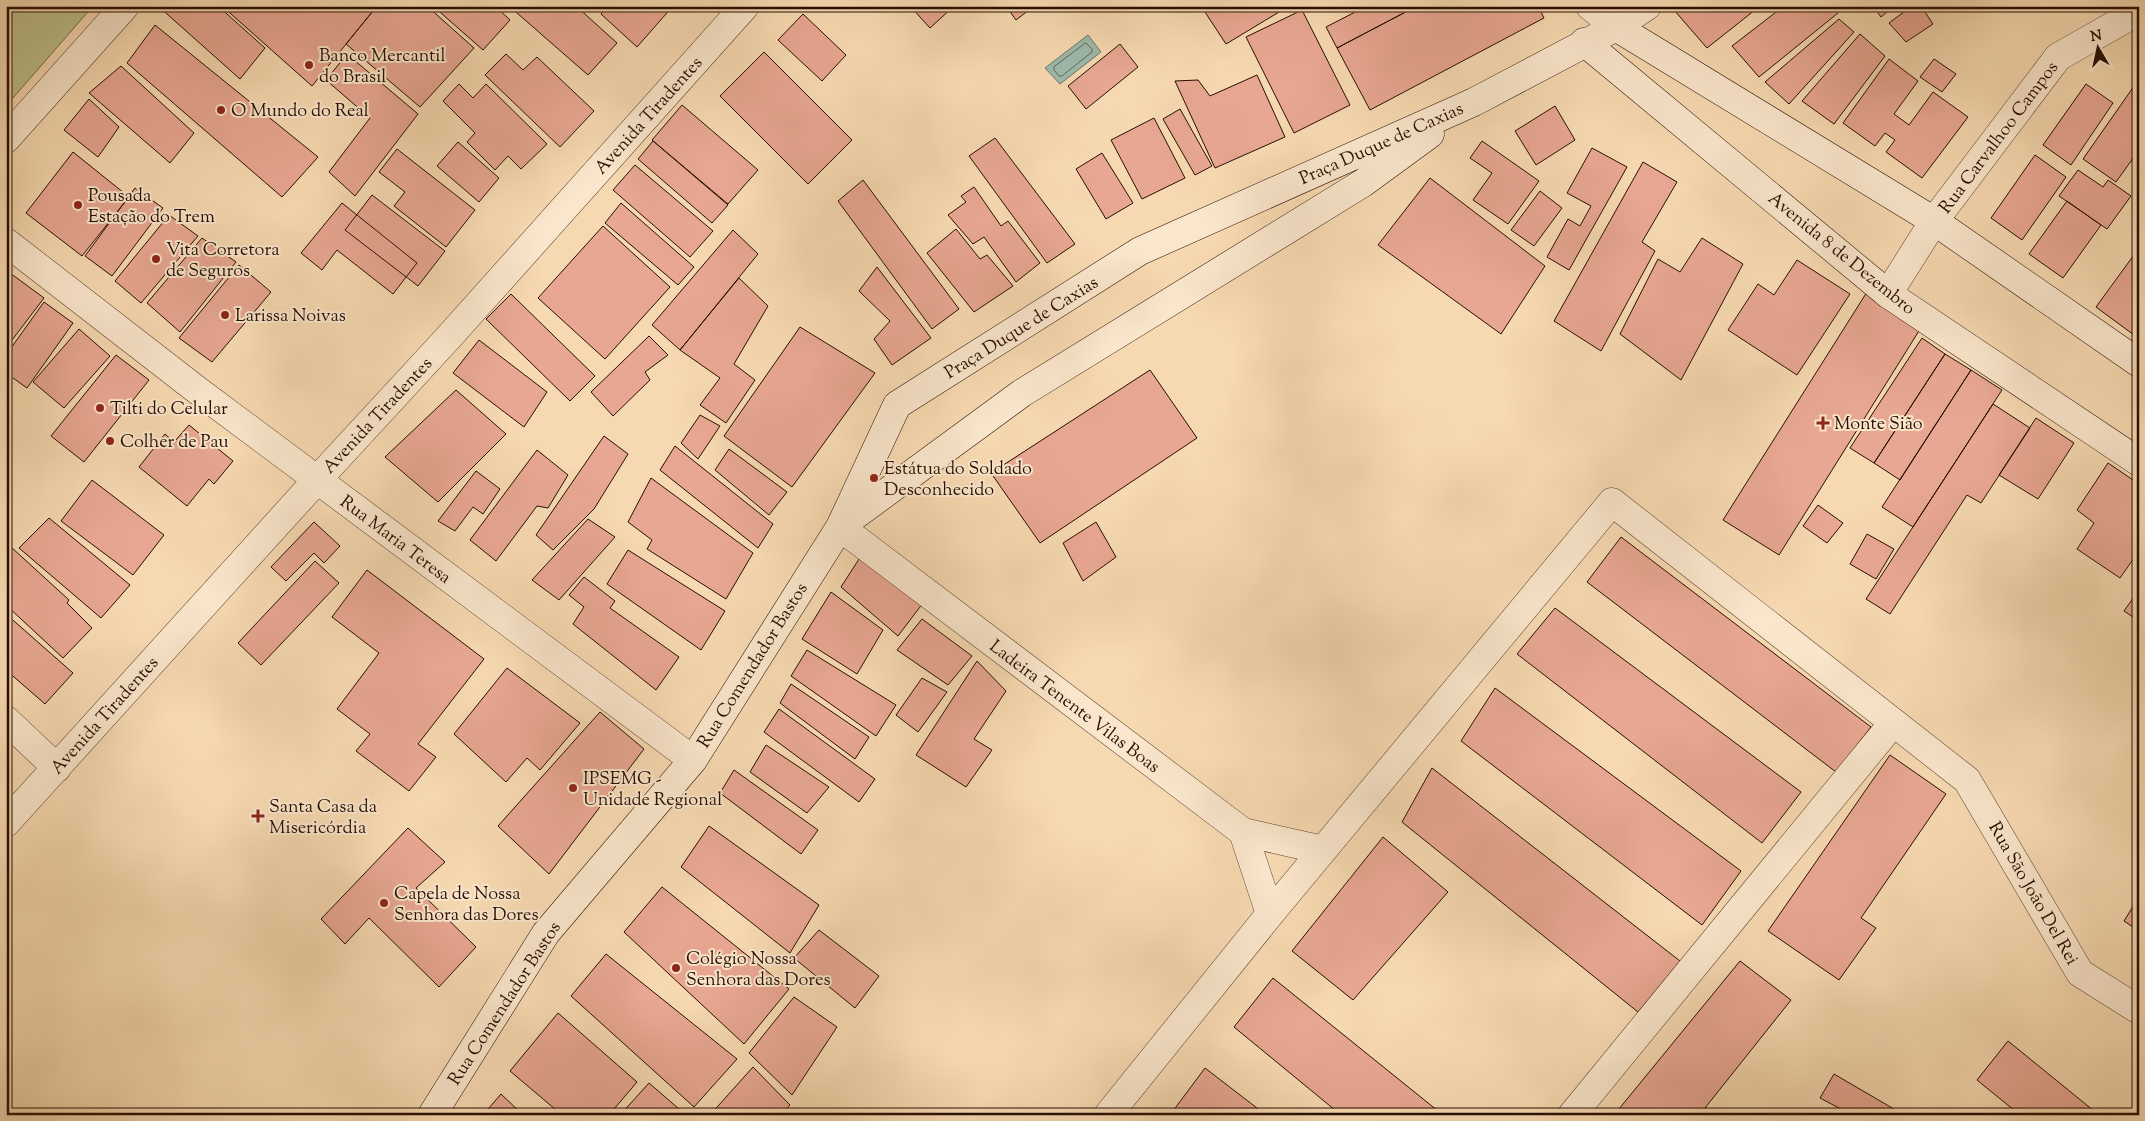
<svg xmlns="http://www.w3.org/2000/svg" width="2145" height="1121" font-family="'Sorts Mill Goudy',serif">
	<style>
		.green { fill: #bdbf8b; stroke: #726646 }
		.water { fill: #9dbaad; stroke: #6e7568 }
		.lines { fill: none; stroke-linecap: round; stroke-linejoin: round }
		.shore { stroke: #626457; stroke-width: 1 }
		.building { fill: #e8a792; stroke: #270e01 }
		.minor-casing { stroke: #5b412d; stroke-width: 29 }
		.secondary-casing { stroke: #270e01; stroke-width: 29 }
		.minor { stroke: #fae6cc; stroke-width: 28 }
		.secondary { stroke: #fae6cc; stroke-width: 28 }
		.poi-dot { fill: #8f2418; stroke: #fae6cc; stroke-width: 2 }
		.labels { text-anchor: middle; stroke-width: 4; stroke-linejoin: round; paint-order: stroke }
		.poi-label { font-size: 18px; fill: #270e01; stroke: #fae6cc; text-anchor: start }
		.street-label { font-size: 18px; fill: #270e01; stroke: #fae6cc }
	</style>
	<rect width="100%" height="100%" fill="#f7d9b1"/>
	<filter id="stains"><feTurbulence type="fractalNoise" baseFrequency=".004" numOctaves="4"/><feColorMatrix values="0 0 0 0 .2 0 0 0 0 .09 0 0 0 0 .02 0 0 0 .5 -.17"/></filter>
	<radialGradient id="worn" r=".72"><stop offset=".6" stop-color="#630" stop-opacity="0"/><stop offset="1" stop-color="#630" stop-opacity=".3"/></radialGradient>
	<!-- green -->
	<path class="green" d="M6,6h87l-87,100z"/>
	<!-- water -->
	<path class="water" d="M1088,35l13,17 -41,32 -15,-16z"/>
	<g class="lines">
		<!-- shore -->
		<path class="shore" d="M1086,43l6,6v3l-30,24h-3l-5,-6v-3z"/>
	</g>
	<!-- building -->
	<path class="building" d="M158,6h60l47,42 -25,31z
		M222,6h155l-65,80z
		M377,6h50l47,42 -54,59 -74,-63z
		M433,6h62l15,14 -27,30z
		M509,6h67l41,37 -29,32z
		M673,6l-36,41 -36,-33 6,-8z
		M910,6h44l-24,22z
		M1006,6h28l-18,14z
		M1201,6h88l-63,38z
		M1367,6h50l-80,42 -11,-21z
		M1417,6h121l6,12 -174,92 -33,-62z
		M1679,6h81l-53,42 -33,-38z
		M1784,6h50l4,7 -79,64 -27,-31z
		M1873,6h21l-13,11z
		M1912,6h9l12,18 -27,18 -17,-19z
		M1302,10l48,95 -56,28 -48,-96z
		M803,14l43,41 -24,26 -44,-41z
		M1839,19l15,13 -65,72 -24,-22z
		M155,25l163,132 -36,40 -155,-134z
		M1860,34l25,22 -51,68 -32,-23z
		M1120,44l18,23 -52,42 -18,-23z
		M764,52l88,88 -44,44 -88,-88z
		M347,54l71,60 -63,82 -26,-24 41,-54 -44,-38z
		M506,54l17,16 14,-13 57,54 -34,36 -75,-72z
		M1889,59l29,22 -24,33 15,11 24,-33 35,25 -46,61 -36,-26 9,-12 -10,-7 -10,13 -32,-23z
		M1934,59l22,15 -14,18 -22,-15z
		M121,66l73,67 -24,30 -81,-70z
		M1257,75l28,62 -70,31 -40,-87 23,-1 12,16z
		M2139,79v71l-23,32 -33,-23z
		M459,84l14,14 13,-14 61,60 -26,25 -13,-13 -13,14 -28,-28 8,-9 -32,-32z
		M2086,84l27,19 -42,62 -28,-20z
		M89,99l30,28 -21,30 -34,-27z
		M682,105l76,65 -30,34 -76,-64z
		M1555,106l20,34 -39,25 -21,-34z
		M1180,109l32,57 -17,9 -32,-56z
		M1154,118l31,60 -43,21 -31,-59z
		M995,138l80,106 -28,19 -78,-107z
		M653,141l75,64 -16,18 -74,-64z
		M1482,141l57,40 -31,43 -35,-24 19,-27 -22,-15z
		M458,142l41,36 -20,24 -42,-36z
		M1592,148l35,19 -58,103 -22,-13 21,-38 12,7 11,-20 -24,-13z
		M397,149l78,61 -29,37 -52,-41 11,-14 -26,-20z
		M73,152l56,45 -47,59 -56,-43z
		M1102,153l31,50 -27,16 -30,-50z
		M2035,155l31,22 -44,63 -31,-22z
		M1643,162l34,20 -35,60 13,9 -54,100 -47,-30z
		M635,165l78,66 -23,26 -77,-67z
		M2078,170l25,17 5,-7 23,16 -24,33 -48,-33z
		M1430,178l115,88 -44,68 -123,-89z
		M863,180l96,129 -27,20 -94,-128z
		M974,187l27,39 7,-5 32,42 -24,19 -32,-45 -11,7 -25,-29 18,-13 -5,-6z
		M135,188l28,20 -51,68 -27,-20z
		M1540,191l22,17 -28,38 -23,-16z
		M372,195l73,56 -27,35 -73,-56z
		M2067,201l34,24 -38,53 -34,-24z
		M342,203l75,60 -24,31 -56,-44 -15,20 -21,-17z
		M621,203l73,64 -16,18 -73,-62z
		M169,215l29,21 -57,67 -26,-22z
		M603,226l67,61 -65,72 -67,-61z
		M956,229l24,30 7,-4 26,31 -39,26 -47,-59z
		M733,230l25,24 -78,96 -28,-25z
		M202,238l34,24 -56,70 -33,-29z
		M1702,238l41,26 -62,116 -61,-46 38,-75 22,13z
		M2139,248v80l-5,7 -38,-28z
		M1797,260l53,34 -53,81 -69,-45 30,-46 16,11z
		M239,265l32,27 -59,70 -33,-24z
		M877,267l54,71 -39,27 -18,-26 16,-18 -31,-30z
		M10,273l34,25 -38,50v-70z
		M739,278l29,28 -34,58 21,16 -29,43 -26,-18 20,-27 -40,-28z
		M1867,292l55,34 -143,229 -56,-35z
		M511,294l84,82 -25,25 -84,-82z
		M44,302l29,21 -46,65 -21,-15v-18z
		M800,327l75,46 -83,114 -68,-51z
		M79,329l31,27 -46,52 -31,-26z
		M649,336l19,19 -23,17 5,8 -37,36 -22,-24z
		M1922,338l23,16 -71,109 -24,-15z
		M479,340l68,52 -23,35 -71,-54z
		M1945,354l26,16 -71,110 -26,-17z
		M116,355l33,25 -65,82 -33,-26z
		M1150,370l47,68 -157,105 -49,-70z
		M1971,370l31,20 -89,137 -31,-20z
		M456,390l50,44 -68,68 -53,-45z
		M1993,404l37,24 -49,75 -14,-8 -77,119 -24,-15z
		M700,415l20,11 -22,33 -17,-16z
		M2036,418l38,25 -36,56 -39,-24z
		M189,425l44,36 -19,23 -5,-5 -22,27 -48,-39 26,-33 9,8z
		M604,436l24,18 -34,55 -41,41 -17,-15z
		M675,446l98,78 -15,24 -98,-78z
		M729,449l58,43 -18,23 -54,-45z
		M537,450l31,25 -20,33 -11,-2 -41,55 -26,-21z
		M2108,463l31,21v67l-19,27 -43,-29 17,-26 -17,-13z
		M476,471l24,18 -17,25 -10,-7 -18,24 -17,-10z
		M651,478l102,75 -27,46 -79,-50 5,-9 -24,-18z
		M92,480l72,55 -31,40 -72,-54z
		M1818,505l25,18 -16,20 -24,-17z
		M49,518l81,67 -29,33 -82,-70z
		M588,519l27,18 -56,63 -27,-20z
		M314,522l26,24 -16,17 -10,-10 -28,28 -15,-14z
		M1096,522l20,35 -33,24 -20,-38z
		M1867,534l27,15 -18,30 -26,-15z
		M1621,537l250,190 -35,45 -249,-190z
		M11,547l58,53 -2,3 25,25 -29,30 -57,-53v-53z
		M628,550l97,61 -24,39 -94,-66z
		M861,556l62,47 -25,33 -57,-49z
		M315,561l24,22 -78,82 -23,-22z
		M367,570l117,89 -66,85 18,13 -27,34 -53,-40 14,-17 -33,-25 42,-56 -47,-36z
		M584,577l31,24 -5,7 69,49 -23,33 -83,-66 11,-17 -15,-12z
		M2139,590v31l-15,-10z
		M831,592l52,38 -26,44 -55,-35z
		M1555,608l246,184 -39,51 -245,-189z
		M6,614l67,59 -28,31 -39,-34z
		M922,619l50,37 -24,29 -51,-35z
		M807,650l89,55 -20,31 -85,-60z
		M977,661l29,30 -32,48 18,11 -26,37 -50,-32z
		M507,668l73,55 -40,47 -13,-12 -21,24 -52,-48z
		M922,678l25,14 -29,40 -22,-17z
		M791,684l78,53 -14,22 -75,-56z
		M1495,688l246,183 -39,54 -241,-184z
		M779,709l96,70 -16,23 -95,-70z
		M600,712l44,37 -95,125 -51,-48z
		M766,745l63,42 -22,26 -57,-41z
		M1890,755l56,39 -85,124 15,10 -37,52 -71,-49z
		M1432,768l248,193 -42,51 -236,-190z
		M734,770l84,60 -17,24 -81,-61z
		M709,826l110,79 -29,48 -109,-86z
		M408,828l37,34 -29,26 60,59 -37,40 -70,-69 -24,26 -24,-25z
		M1383,837l65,55 -95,108 -61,-49z
		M662,887l127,102 -45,55 -120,-112z
		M2139,897v34l-15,-10z
		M819,930l60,46 -24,32 -61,-50z
		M606,954l131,105 -43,48 -123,-111z
		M1740,961l51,39 -86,108 8,7h-99z
		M1273,978l170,137h-102l-107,-88z
		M794,997l43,30 -45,68 -43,-42z
		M558,1013l79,69 -28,33h-47l-52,-44z
		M2008,1041l91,74h-79l-43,-35z
		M753,1067l37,38 -9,10h-71z
		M1205,1068l61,47h-96z
		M1834,1074l65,38 -1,3h-46l-32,-17z
		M649,1083l37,32h-66z
		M501,1094l22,21h-40z"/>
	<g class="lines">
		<defs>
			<path id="minor" d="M1590,6l26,21 31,-21
				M6,139l119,-133
				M6,242l191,148 496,370
				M1888,294l46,-73 124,-164 81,-46
				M840,527l403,305 27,82
				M6,720l51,48
				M6,823l311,-343 131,-142 297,-332
				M1243,832l80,18
				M1108,1115l162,-201 342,-412 355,278 113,193 59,37
				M1572,1115l321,-392"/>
			<path id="secondary" d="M1584,42l304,252 251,168
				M842,525l180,-132 341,-210 67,-49
				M432,1115l114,-182 147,-173 147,-233 57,-122 243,-154 334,-149 142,-75 318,194 205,142"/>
		</defs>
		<!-- minor casing -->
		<use href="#minor" class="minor-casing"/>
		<!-- secondary casing -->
		<use href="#secondary" class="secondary-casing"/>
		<!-- minor -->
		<use href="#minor" class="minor"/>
		<!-- secondary -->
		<use href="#secondary" class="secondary"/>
	</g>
	<!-- markers -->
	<g class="poi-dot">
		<circle cx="309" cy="65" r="5"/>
		<circle cx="221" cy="110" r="5"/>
		<circle cx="78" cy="205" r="5"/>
		<circle cx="156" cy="259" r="5"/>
		<circle cx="225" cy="315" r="5"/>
		<circle cx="100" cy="408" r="5"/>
		<path d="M1820.5 415.5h5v5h5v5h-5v5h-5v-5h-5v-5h5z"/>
		<circle cx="110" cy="441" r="5"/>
		<circle cx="874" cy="478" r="5"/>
		<circle cx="573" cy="788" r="5"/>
		<path d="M255.5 808.5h5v5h5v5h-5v5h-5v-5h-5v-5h5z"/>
		<circle cx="384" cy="903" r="5"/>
		<circle cx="676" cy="968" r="5"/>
	</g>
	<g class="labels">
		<!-- poi labels -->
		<g class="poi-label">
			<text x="319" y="61">Banco Mercantil<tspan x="319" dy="21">do Brasil</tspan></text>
			<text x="231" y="116">O Mundo do Real</text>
			<text x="88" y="201">Pousada<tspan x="88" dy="21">Estação do Trem</tspan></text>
			<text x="166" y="255">Vita Corretora<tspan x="166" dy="21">de Seguros</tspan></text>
			<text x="235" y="321">Larissa Noivas</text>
			<text x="110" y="414">Tilti do Celular</text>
			<text x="1834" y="429">Monte Sião</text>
			<text x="120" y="447">Colher de Pau</text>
			<text x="884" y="474">Estátua do Soldado<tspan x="884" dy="21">Desconhecido</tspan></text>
			<text x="583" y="784">IPSEMG -<tspan x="583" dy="21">Unidade Regional</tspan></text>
			<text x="269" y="812">Santa Casa da<tspan x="269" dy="21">Misericórdia</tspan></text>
			<text x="394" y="899">Capela de Nossa<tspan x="394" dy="21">Senhora das Dores</tspan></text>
			<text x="686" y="964">Colégio Nossa<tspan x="686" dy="21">Senhora das Dores</tspan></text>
		</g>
		<!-- street labels -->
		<g class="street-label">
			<text transform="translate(648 115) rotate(-48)" y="6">Avenida Tiradentes</text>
			<text transform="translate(1998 137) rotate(-53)" y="6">Rua Carvalhoo Campos</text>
			<text transform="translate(1381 143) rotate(-24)" y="6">Praça Duque de Caxias</text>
			<text transform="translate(1842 253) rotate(39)" y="6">Avenida 8 de Dezembro</text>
			<text transform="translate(1021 327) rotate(-32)" y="6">Praça Duque de Caxias</text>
			<text transform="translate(377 415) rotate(-47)" y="6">Avenida Tiradentes</text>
			<text transform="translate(396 539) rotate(37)" y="6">Rua Maria Teresa</text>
			<text transform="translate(752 665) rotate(-58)" y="6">Rua Comendador Bastos</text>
			<text transform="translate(1075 706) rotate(37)" y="6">Ladeira Tenente Vilas Boas</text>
			<text transform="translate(104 715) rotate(-48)" y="6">Avenida Tiradentes</text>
			<text transform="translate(2034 893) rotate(60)" y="6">Rua São João Del Rei</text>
			<text transform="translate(504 1003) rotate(-57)" y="6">Rua Comendador Bastos</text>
		</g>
	</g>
	<!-- margin -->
	<rect width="2145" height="1121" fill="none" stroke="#f7d9b1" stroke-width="25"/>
	<rect x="8" y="8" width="2130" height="1106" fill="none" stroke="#270e01" stroke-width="2.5"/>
	<rect x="12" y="12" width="2120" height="1096" fill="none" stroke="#270e01"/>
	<!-- north arrow -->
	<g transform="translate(2098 48) rotate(351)" stroke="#fae6cc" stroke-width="4" paint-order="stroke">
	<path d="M0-4L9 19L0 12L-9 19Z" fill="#270e01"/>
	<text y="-8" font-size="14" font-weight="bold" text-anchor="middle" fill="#270e01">N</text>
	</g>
	<rect width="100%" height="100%" filter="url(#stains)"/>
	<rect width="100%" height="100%" fill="url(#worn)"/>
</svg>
